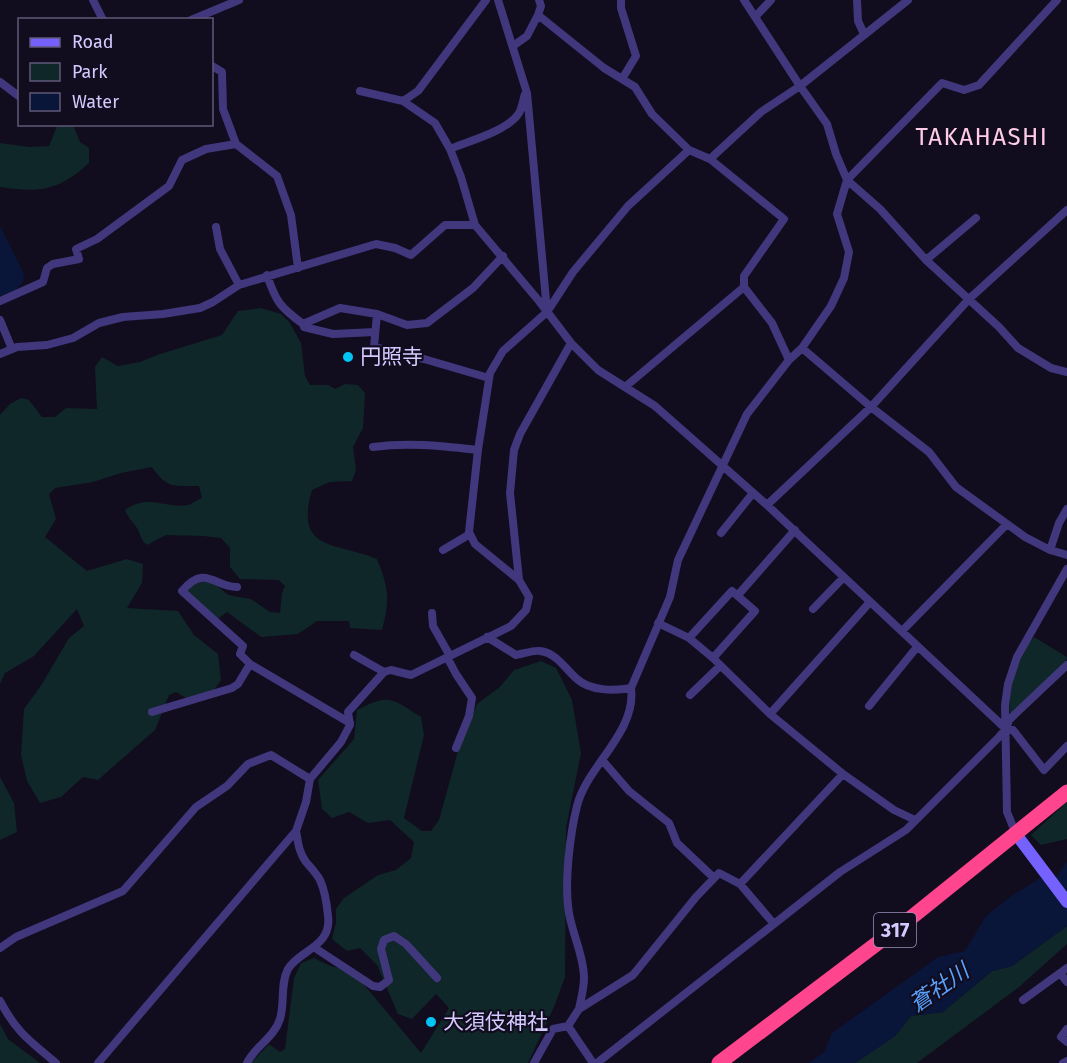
<svg xmlns="http://www.w3.org/2000/svg" width="1067" height="1063" font-family="'Fira Sans','Noto Sans JP',sans-serif">
	<style>
		.green { fill: #0f2728 }
		.water { fill: #09163a }
		.lines { fill: none; stroke-linecap: round; stroke-linejoin: round }
		.street { stroke: #40377d; stroke-width: 8 }
		.secondary { stroke: #7461fe; stroke-width: 12 }
		.highway { stroke: #fe458d; stroke-width: 15 }
		.poi-dot { fill: #01c4f3; stroke: #110c1e; stroke-width: 2 }
		.labels { text-anchor: middle; stroke-width: 4.5; stroke-linejoin: round; paint-order: stroke }
		.shield { fill: #110c1e; stroke: #9a91bc; stroke-width: 1.5 }
		.shield-label { font-size: 20px; font-weight: bold; fill: #d5caff }
		.poi-label { font-size: 21px; fill: #d5caff; stroke: #110c1e; text-anchor: start }
		.water-label { font-size: 22px; font-style: italic; fill: #58a2fe; stroke: #110c1e }
		.quarter-label { font-size: 24px; letter-spacing: 1.5px; fill: #ffcce7; stroke: #110c1e }
	</style>
	<rect width="100%" height="100%" fill="#110c1e"/>
	<!-- green -->
	<path class="green" d="M61,125h12l7,17 9,6v15c-31,28 -49,30 -89,24v-44l29,4 20,-1 8,-20z
		M261,308l20,6 9,9 11,20 4,33 5,9h18l7,4 10,-5 13,1 7,8 -2,35 -10,19 3,23 -4,11 -22,1 -18,8c-18,62 24,52 65,69 12,30 13,40 5,71l-32,-2 -1,-7h-32l-19,13 -37,3 -34,-25 -12,9 -31,-29 7,-8 11,-3 13,3 13,11 23,4 19,13 10,1 2,-20 3,-7 -6,-6 -39,-1 -10,-12v-19l-9,-10 -18,-2 -37,-1 -19,10c-7,-5 -6,-11 -10,-17 -5,-7 -9,-10 -12,-18 23,-17 41,-1 63,-5 4,-1 9,-5 14,-7l-3,-12c-25,0 -32,3 -47,-19l-31,6 -28,9 -38,6 -6,6 7,25 -11,18 42,34 40,-12 16,5 -1,19 -15,25 51,3 16,24 24,19 3,26 -7,10 -28,8 -10,-6 -7,3 -14,35 -57,50 -15,-3 -22,20 -21,6 -13,-22 -6,-26 3,-46 18,-25 27,-46 15,-12 -7,-17 -43,47 -29,17 -5,11v-269l10,-11 11,-6 8,2 13,17h13l11,-9 31,1 -2,-42 7,-10 16,9 22,-4 20,-8 62,-19 16,-24z
		M1034,637l33,20v2l-57,58 -1,-20 9,-40z
		M541,661l15,7 16,32 9,53 -15,75 -1,149 -11,30 -26,56h-277l18,-19 11,8 5,-3 9,-71 7,-15 13,-5 16,8 20,4 16,17 55,66 28,-45 -13,-14 -24,25 -14,-5 -21,-49 -17,-17 -13,3 -15,-12 4,-16v-14l8,-11 34,-23 18,-5 15,-12 3,-16 -24,-22 -22,3 -19,-11 -17,6 -10,-9 -4,-29 36,-41 3,-29c32,-17 35,-12 64,7l3,18 -20,83 18,13h9l8,-11 21,-76 17,-40 23,-17 14,-17z
		M0,777l14,26 3,29 -17,8z
		M1067,802v37l-26,6 -10,-10z
		M1067,926v18l-48,43 -102,76h-62l40,-27 16,-20 32,-4 49,-41 20,-5z
		M0,1024l8,15 32,24h-40z"/>
	<!-- water -->
	<path class="water" d="M0,226l24,48 -2,10 -8,7 -14,5z
		M1067,862v64l-55,40 -20,5 -49,41 -32,4 -16,20 -40,27h-46l15,-11 8,-19 106,-76 27,-6 21,-35 24,-19 32,-20 8,8z"/>
	<g class="lines">
		<!-- street -->
		<path class="street" d="M93,0l10,20
			M486,0l-68,91 -15,10 32,22 15,26 11,28 14,48 64,76 32,42 27,27 57,36 112,99 239,224 7,1 31,40 23,-24
			M498,0l29,93 20,218
			M621,0v8l15,48 -14,23
			M744,0l56,86 27,38 9,30 11,26 33,29 46,51 73,67 19,21 33,20 16,4
			M857,0l1,21 6,13
			M538,15l3,-9 -2,-6
			M756,16l15,-16
			M191,20l48,-20
			M513,46l14,-10 11,-21 66,53 31,19 17,27 37,36
			M212,66l10,6 1,37 13,35 41,32 14,39 7,53
			M0,82l20,15
			M360,91l43,10
			M450,149c19,-8 58,-18 69,-36 3,-5 4,-13 6,-19
			M710,159l74,60 -40,57v11l28,36 17,37
			M216,227l4,22 19,36
			M926,260l50,-42
			M267,275c9,27 13,32 36,49l1,3 29,7 42,-2
			M0,301l43,-19 4,-14 6,-4 26,-5 -3,-10 21,-10 72,-53 13,-26 24,-11 30,-5
			M377,314l30,11 20,-2 46,-35 30,-32
			M0,320l12,29
			M303,324l37,-16 37,6 -3,33 50,12 65,19
			M802,348l69,59 58,45 27,35 69,50 25,13 9,-27 8,-14
			M0,354l17,-7 30,-2 26,-7 26,-15 24,-6 40,-3 37,-6 13,-6 26,-17 137,-41 19,4 16,7 34,-30h30
			M625,387l119,-100
			M373,447c36,-5 69,-1 105,3
			M767,505l104,-98 98,-108 98,-89
			M721,533l32,-40
			M443,550l27,-16
			M1050,550l17,5
			M519,580l-9,-87 4,-43 6,-16 51,-91
			M237,587c-22,1 -31,-24 -55,4l61,55 -3,8 10,10 100,59
			M738,595l57,-65
			M813,609l31,-32
			M432,613l1,13 17,30
			M658,623l31,15 24,20 57,56 73,60 51,36 21,10
			M902,631l105,-107
			M487,637l29,18c7,-1 17,-5 24,-4 17,2 25,18 37,28 13,12 37,12 54,9l39,-91 8,-37 69,-146 42,-54 13,-12 29,-42 13,-28 5,-26 -12,-38 10,-34 95,-97 22,7 15,-5 78,-85
			M689,638l43,-47 23,20 -42,47
			M354,655l30,17
			M447,657l9,17 16,24 -3,18 -13,32
			M690,695l30,-29
			M869,706l48,-59
			M152,712l80,-24 6,-4 12,-20
			M770,714l100,-112
			M603,761l26,30 40,32 8,20 37,35
			M1016,834l-9,-22 -2,-107 3,-21 9,-27 50,-88
			M740,884l103,-110
			M0,948l16,-11 107,-46 73,-84 31,-21 21,-22 23,-9 39,24
			M315,948l58,38 7,1 9,-7 -8,-31 3,-9 10,-4 12,8 31,34
			M1060,973l7,9
			M1023,1000l44,-32
			M0,1001c17,32 30,40 56,62
			M579,1009c2,-10 5,-21 5,-31 0,-24 -14,-48 -16,-72 -3,-28 2,-72 9,-100 9,-39 60,-74 54,-118
			M1067,1029l-6,8 6,5
			M98,1063l198,-232 10,-29 4,-23 31,-37 9,-17 -2,-13 36,-40 7,-2 20,5 100,-49 15,-16 3,-13 -10,-17 -44,-36 -6,-12 9,-82 12,-77 13,-22 44,-39 26,-40 55,-66 61,-56 21,9 51,-47 39,-26 108,-86
			M247,1063c8,-17 27,-25 33,-44 5,-16 0,-35 8,-50 11,-19 44,-22 40,-53 -1,-11 -3,-25 -8,-36 -4,-7 -9,-12 -14,-18 -7,-9 -8,-20 -10,-31
			M534,1063l19,-34 15,-3
			M593,1063l-25,-37 11,-17 54,-34 63,-78 23,-24 21,11 34,40
			M597,1063l243,-191 66,-42 93,-93 7,-8 3,-9 58,-55
			M1063,1063l4,-2"/>
		<!-- secondary -->
		<path class="secondary" d="M1016,834l51,68"/>
		<!-- highway -->
		<path class="highway" d="M719,1063l193,-146 155,-125"/>
	</g>
	<!-- markers -->
	<g class="poi-dot">
		<circle cx="348" cy="357" r="6"/>
		<circle cx="431" cy="1022" r="6"/>
	</g>
	<g class="labels">
		<!-- shield labels -->
		<rect class="shield" x="874" y="913" width="42" height="34" rx="4.5"/>
		<g class="shield-label">
			<text x="895" y="937">317</text>
		</g>
		<!-- poi labels -->
		<g class="poi-label">
			<text x="360" y="364">円照寺</text>
			<text x="443" y="1029">大須伎神社</text>
		</g>
		<!-- water labels -->
		<g class="water-label">
			<text transform="translate(939 987) rotate(-35)" y="8">蒼社川</text>
		</g>
		<!-- quarter labels -->
		<g class="quarter-label">
			<text x="982" y="145">TAKAHASHI</text>
		</g>
	</g>
	<!-- legend -->
	<rect x="18" y="18" width="195" height="108" fill="#110c1e" stroke="#5f5878" stroke-width="1.5"/>
	<rect x="30" y="38" width="30" height="9" fill="#7461fe" stroke="#5f5878" stroke-width="1.5"/>
	<text x="72" y="48" font-size="18" fill="#d5caff">Road</text>
	<rect x="30" y="63" width="30" height="18" fill="#0f2728" stroke="#5f5878" stroke-width="1.5"/>
	<text x="72" y="78" font-size="18" fill="#d5caff">Park</text>
	<rect x="30" y="93" width="30" height="18" fill="#09163a" stroke="#5f5878" stroke-width="1.5"/>
	<text x="72" y="108" font-size="18" fill="#d5caff">Water</text>
</svg>
